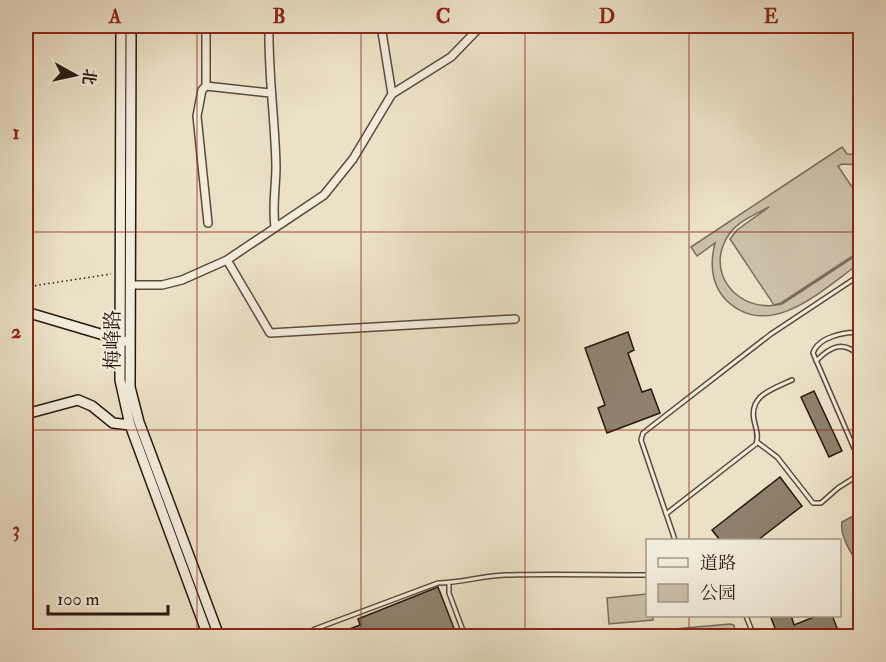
<svg xmlns="http://www.w3.org/2000/svg" width="886" height="662" font-family="'IM FELL Double Pica','Noto Serif SC',serif">
	<style>
		.green { fill: #cabfa7; stroke: #7a6c5a; stroke-width: 1.5 }
		.water { fill: #a99d87; stroke: #766856; stroke-width: 1.5 }
		.building { fill: #8e816d; stroke: #29190c; stroke-width: 1.5 }
		.lines { fill: none; stroke-linecap: round; stroke-linejoin: round }
		.lane-casing { stroke: #5a4b3b; stroke-width: 6 }
		.street-casing { stroke: #5a4b3b; stroke-width: 10 }
		.secondary-casing { stroke: #29190c; stroke-width: 12 }
		.path { stroke: #29190c; stroke-width: 1.5; stroke-dasharray: 1.5 3; stroke-linecap: butt }
		.lane { stroke: #f2ecdb; stroke-width: 3 }
		.street { stroke: #f2ecdb; stroke-width: 7 }
		.secondary { stroke: #f2ecdb; stroke-width: 9 }
		.grid { fill: none; stroke: #8f2418; stroke-width: 1.5; stroke-opacity: 0.55 }
		.labels { text-anchor: middle; stroke-width: 4.5; stroke-linejoin: round; paint-order: stroke }
		.street-label { font-size: 20px; fill: #29190c; stroke: #f2ecdb }
		.neatline { fill: none; stroke: #8f2418; stroke-width: 2 }
		.grid-label { font-size: 20px; text-anchor: middle; font-weight: bold; fill: #8f2418 }
	</style>
	<rect width="100%" height="100%" fill="#ebe1c7"/>
	<filter id="stains"><feTurbulence type="fractalNoise" baseFrequency=".00333" numOctaves="4"/><feColorMatrix values="0 0 0 0 .2 0 0 0 0 .09 0 0 0 0 .02 0 0 0 .5 -.17"/></filter>
	<radialGradient id="worn" r=".72"><stop offset=".6" stop-color="#630" stop-opacity="0"/><stop offset="1" stop-color="#630" stop-opacity=".3"/></radialGradient>
	<!-- green -->
	<path class="green" d="M852,26h8v35z
		M842,147l5,7 13,1v10l-18,-1 -4,2 22,33v52l-79,52 -7,2 -44,-66 7,-9 32,-23c-13,7 -30,14 -39,26 -28,38 8,82 52,71l78,-51v10c-36,25 -90,80 -134,37 -15,-16 -16,-37 -11,-57l-18,13 -6,-9z
		M647,594l1,22h5v4l-44,4 -2,-26z
		M730,624l4,1 2,11h-141z"/>
	<!-- water -->
	<path class="water" d="M860,512v55c-7,-11 -21,-31 -18,-45z"/>
	<!-- building -->
	<path class="building" d="M628,332l6,18 -6,3 14,39 9,-3 9,24 -53,20 -9,-25 7,-3 -20,-57z
		M814,391l28,60 -13,6 -28,-60z
		M780,477l22,29 -44,34h-38l-8,-10z
		M438,587l19,49h-126l29,-11 -2,-6z
		M770,615h21l3,10 25,-10h13l8,21h-62z"/>
	<g class="lines">
		<defs>
			<path id="lane" d="M860,333c-14,-2 -42,4 -47,20l47,109
				M816,361c15,-15 27,-21 44,-5
				M757,442l20,15 36,46h8l17,-15 22,-14
				M666,514l90,-70c3,-8 0,-15 -2,-24 -5,-25 19,-31 38,-40
				M675,540l-34,-100 2,-7 128,-99 89,-59
				M449,585v8l16,43
				M746,616l8,20
				M312,636v-5l3,-2 123,-46c21,0 43,-7 67,-8 47,-1 95,0 143,0"/>
			<path id="street" d="M206,26v60l-4,4 -5,26 11,107
				M269,26c-1,47 6,93 7,140 0,21 -4,40 -1,61
				M381,26l11,68
				M206,86l64,7
				M227,260l43,73 245,-14
				M130,285h32l20,-5 45,-20 97,-65 29,-36 39,-65 59,-37 30,-31"/>
			<path id="secondary" d="M121,26l-1,354 10,45 78,211
				M131,26l-1,361 9,35 80,214
				M26,312l98,29
				M26,414l52,-14 14,6 21,17 17,2"/>
		</defs>
		<!-- lane casing -->
		<use href="#lane" class="lane-casing"/>
		<!-- street casing -->
		<use href="#street" class="street-casing"/>
		<!-- secondary casing -->
		<use href="#secondary" class="secondary-casing"/>
		<!-- path -->
		<path class="path" d="M26,287l85,-13"/>
		<!-- lane -->
		<use href="#lane" class="lane"/>
		<!-- street -->
		<use href="#street" class="street"/>
		<!-- secondary -->
		<use href="#secondary" class="secondary"/>
	</g>
	<!-- grid -->
	<path class="grid" d="M197,26v610M361,26v610M525,26v610M689,26v514M26,232h834M26,430h834M689,616v20"/>
	<g class="labels">
		<!-- street labels -->
		<g class="street-label">
			<text transform="translate(112 340) rotate(-90)" y="7">梅峰路</text>
		</g>
	</g>
	<!-- margin -->
	<rect width="886" height="662" fill="none" stroke="#ebe1c7" stroke-width="66"/>
	<!-- legend -->
	<rect x="646" y="539" width="195" height="78" fill="#f2ecdb" stroke="#a29888" stroke-width="1.5"/>
	<rect x="658" y="558" width="30" height="9" fill="#f2ecdb" stroke="#a29888" stroke-width="1.5"/>
	<text x="700" y="569" font-size="18" fill="#29190c">道路</text>
	<rect x="658" y="584" width="30" height="18" fill="#cabfa7" stroke="#a29888" stroke-width="1.5"/>
	<text x="700" y="599" font-size="18" fill="#29190c">公园</text>
	<!-- north arrow -->
	<g transform="translate(75 75) rotate(98)" stroke="#f2ecdb" stroke-width="4.5" paint-order="stroke">
	<path d="M0-4.5L10 22L0 15L-10 22Z" fill="#29190c"/>
	<text y="-9" font-size="16" font-weight="bold" text-anchor="middle" fill="#29190c">北</text>
	</g>
	<!-- scale -->
	<path d="M48 605v9h120v-9" fill="none" stroke="#29190c" stroke-width="3"/>
	<text x="57" y="605" font-size="18" fill="#29190c" stroke="#f2ecdb" stroke-width="4.5" paint-order="stroke">100 m</text>
	<rect x="33" y="33" width="820" height="596" class="neatline"/>
	<g class="grid-label">
		<text x="115" y="23">A</text>
		<text x="279" y="23">B</text>
		<text x="443" y="23">C</text>
		<text x="607" y="23">D</text>
		<text x="771" y="23">E</text>
		<text x="16" y="139">1</text>
		<text x="16" y="338">2</text>
		<text x="16" y="536">3</text>
	</g>
	<rect width="100%" height="100%" filter="url(#stains)"/>
	<rect width="100%" height="100%" fill="url(#worn)"/>
</svg>
